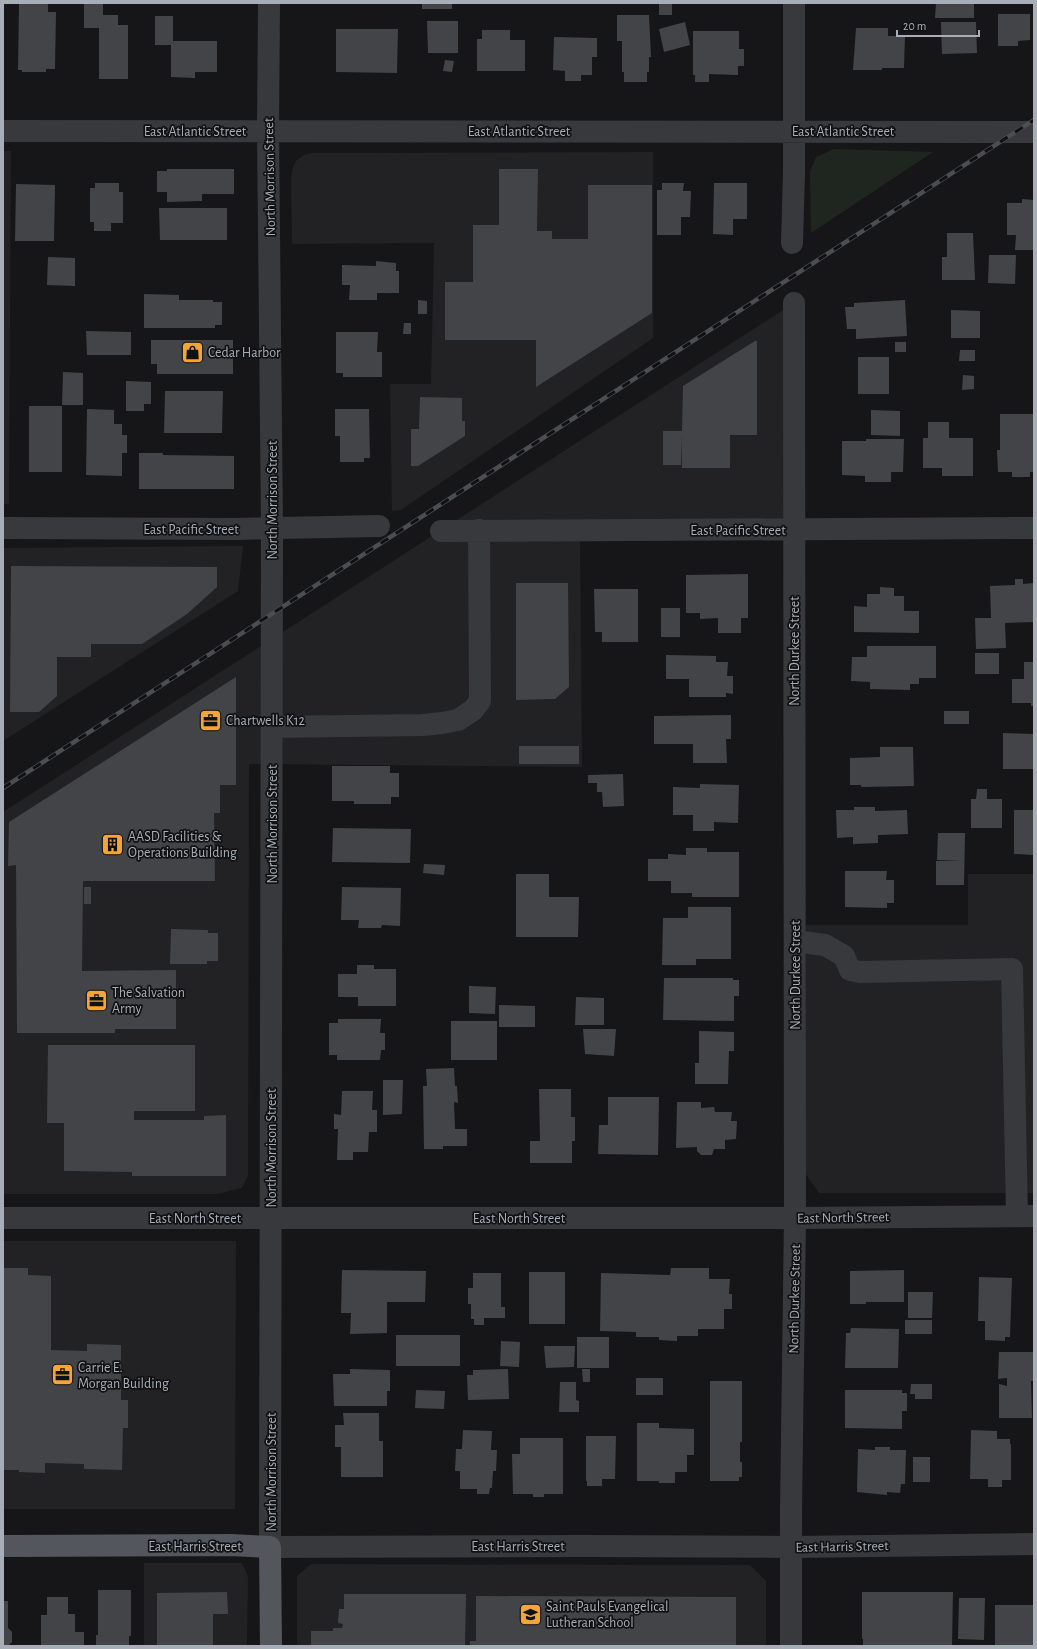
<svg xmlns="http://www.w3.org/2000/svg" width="1037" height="1649" font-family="'Alegreya Sans',sans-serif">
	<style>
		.built { fill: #222225 }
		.green { fill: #1e261f }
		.building { fill: #424448 }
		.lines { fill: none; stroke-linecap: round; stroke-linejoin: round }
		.minor { stroke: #37393d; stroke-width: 22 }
		.major { stroke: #53565c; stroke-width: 22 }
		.rail-casing { stroke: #4a4d52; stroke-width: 4.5 }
		.rail { stroke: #111113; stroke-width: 3; stroke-dasharray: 9; stroke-linecap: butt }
		.labels { text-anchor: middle; stroke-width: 3.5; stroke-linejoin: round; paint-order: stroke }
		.street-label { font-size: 14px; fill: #a8aeb8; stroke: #111113 }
		.poi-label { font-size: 14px; fill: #a8aeb8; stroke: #111113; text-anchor: start }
	</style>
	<rect width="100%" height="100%" fill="#161618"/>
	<!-- built -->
	<path class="built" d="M3,151h8l-2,353h-6z
		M653,152v186l-252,172 -9,1 -2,-127h41l3,-141 -142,1 -1,-66 2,-11 3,-6 8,-6 9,-2z
		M794,303v227h-214l2,237 -333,-3 -1,411 -6,13 -25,6h-214v-382z
		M243,546l-5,45 -235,150v-193z
		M968,874h66v319h-215l-14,-20 1,-248h162z
		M3,1241h233l-1,268h-232z
		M144,1563h98l6,13 -1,70h-103z
		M311,1564l439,1 16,16v65h-469v-70z"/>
	<!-- green -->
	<path class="green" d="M834,149l99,3 -122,81 -1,-61 6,-15z"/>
	<!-- building -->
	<path class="building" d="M19,3h29v9h8l-1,57h-9v3h-24v-2h-4z
		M84,3h19v12h15v10h10v54h-29v-51h-15z
		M422,3h30v6h-30z
		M659,3h13v12h-13z
		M936,3h38v15h-39z
		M998,14h32v26l-12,1v5h-20z
		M617,15h32l2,42h-2v15h-2v10h-23v-10h-2v-31h-5z
		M155,16h18v25h44v31h-22v6l-24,-1v-32h-16z
		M427,21h31v32h-30z
		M685,22l5,23 -26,7 -5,-23z
		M941,22h35l1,31 -35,1z
		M856,28h32v8h17l-1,32h-22v2h-29z
		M336,29h62l-1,44 -61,-1z
		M482,30h28v10h15v31h-48v-32h5z
		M693,31h46v18h5v17h-6v9l-29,-1v8h-14v-7h-2z
		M554,37l43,1v19h-5v18h-11v6h-16v-10l-12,-1z
		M445,60l9,1 -2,11 -9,-1z
		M167,169h67v25h-32v7l-35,1v-10h-10v-21h10z
		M499,169h39l-1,62h15v8h36v-54h64v128l-116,74v-47h-91v-58h28v-57h26z
		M95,183h24v9h4v31h-12v8h-17v-9h-4v-34h5z
		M662,183h22l-1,8h8l-1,26h-9v18h-24v-45h5z
		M714,183h33v36h-14v16l-20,-1z
		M16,184l39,1 -1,56h-39z
		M1022,199l12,1v50h-19l1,-15h-9v-32h15z
		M159,208h68v32h-67z
		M947,233h26l2,47h-33v-23h5z
		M989,255h27l-1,29 -27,-1z
		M48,257l27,1v28l-28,-1z
		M376,261l20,2v8h3v22h-22v7h-28l1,-15h-8v-20l34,1z
		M144,294l35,1v5h34v2h9v23h-7v3h-71z
		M418,300l9,1v13h-9z
		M905,300l2,36 -51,3v-10h-9l-2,-22h9v-4z
		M951,310l29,1v27h-29z
		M404,323h7v11h-8z
		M86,331l45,1v23h-44z
		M336,332h42l-1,20h5v25h-39v-4h-7z
		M151,340h82v34h-76v-10h-6z
		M755,341h2v94h-27v33h-48v-33l-1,30h-18v-34h19l1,-45z
		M895,342h11v10h-11z
		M960,350h15v11h-16z
		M858,357h31v37h-31z
		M63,372l20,1v32h-21z
		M963,375l11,1v13l-12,1z
		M126,381l25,1v22h-7v7h-18z
		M165,391h58l-1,42h-58z
		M420,397l42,1v23h3v15l-47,30h-7v-37h8z
		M29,406h33v66h-33z
		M87,409l27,1v14h8v11h5v18h-5v23l-36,-1z
		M335,409h34l1,49h-6v4h-24v-26h-5z
		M871,410l29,1v25l-29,-1z
		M1000,414h34v58h-4v5h-18v-5h-14l-1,-22h3z
		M928,422h21v16h24v38h-31v-8h-19v-30h5z
		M866,439h38l-1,33h-12v10h-26v-6l-23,-1v-34h24z
		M139,453h24v2l71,1v33h-95z
		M11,566l206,1v20l-30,27 -45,30h-51v13h-34v39l-18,16h-29z
		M748,574v44h-7v15h-23v-15l-18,1v-6h-14v-38z
		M1015,579h8v5l11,-1v39l-29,1 1,25 -30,1 -1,-31h16l-1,-32 25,-1z
		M516,583h52l1,104 -14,12 -39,1z
		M880,587l14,1v8h10v15h15v22l-65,-1v-26l13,1v-13h13z
		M594,589h44v53h-36v-10h-7z
		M661,608h19v29h-19z
		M867,646h69v32h-17v6h-9v6l-40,-1v-7l-19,-1 1,-24h15z
		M975,653h24v21h-24z
		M666,655l50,1v6h12l-1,14h6v18l-7,-1v4h-37v-18h-23z
		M1024,662h10v44h-3v-3h-19v-24h12z
		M236,677v108h-16v28h-6l1,68h-132l-1,90 94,-1v59h-61v4h-98l-1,-168 -8,1 1,-44z
		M944,711h25v13h-25z
		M731,715v24h-5l1,24h-34v-19h-39v-28z
		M1003,733l31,1v35h-31z
		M519,746h60v18h-60z
		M880,747h33l1,39 -53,1v-2h-11v-27l30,-1z
		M332,766h58v7h9v24h-8v7h-37v-3h-22z
		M623,774l1,32 -21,1 -1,-15h-5v-9h-9v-8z
		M700,784l39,1 -1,38 -24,-1v9h-21v-16h-20v-28l27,1z
		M977,789h10v10h-11z
		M971,799h31v29h-31z
		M854,807h21v4l32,-1 1,24 -30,1v8l-25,1v-7l-16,1 -1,-28h18z
		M1014,810h20v45l-20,-1z
		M333,828l78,1 -1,34 -78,-1z
		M938,833h27l-1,52h-28v-24h25l-24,-1z
		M686,848h21v4h32v45h-47v-4h-21v-12h-23v-22h20v-5l18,1z
		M424,864l21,1 -1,10 -21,-2z
		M845,871h42l-1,9h8v23h-7v5l-42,-1z
		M516,874h33v23h30l-1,40h-62z
		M84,887h7v17h-7z
		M342,887l59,1 -1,38 -18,-1 -1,3h-23l1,-8h-18z
		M688,907h43v52h-35v6h-34l1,-47h25z
		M171,929l37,1v3h10v28h-11v3h-37z
		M357,965h17v4h22v37h-38v-9h-20v-23h19z
		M664,978h69v2h6v16h-5v25l-71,-1z
		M469,986l27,1 -1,27 -26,-1z
		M576,997l28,1v27h-29z
		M499,1005l36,1v21h-36z
		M338,1019h43l-1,14h5v17h-4l-1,10h-43v-5h-8v-32h9z
		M451,1021h46v39h-46z
		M583,1029h33l-2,27 -29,-2z
		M699,1031l35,1v19h-5l-1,33h-33v-21h4z
		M48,1045h147v66h-61v9h70v-4l22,-1v61h-94v-4l-68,-1v-48h-17z
		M454,1068l1,18h2l1,17 -4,-1 1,27h12v17h-24v3h-19l-1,-63h4l-1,-17z
		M383,1080h20l-1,34 -19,1z
		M539,1089h32v28h4v24h-3v22h-42v-22h10z
		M342,1091h31l-1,19h5v22h-8l-1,20h-15v8h-16l1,-31h-4v-15l7,1z
		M608,1097h51l-1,58 -60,-1 1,-29h9z
		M677,1102h24v6l13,-1 1,5h17l-1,9h6l-1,18 -11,1v9h-11l-2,6h-11l-4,-4v-4l-21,1z
		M3,1268h25v7l23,1v74l36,1v-7l34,1v55h7v28h-5l-1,42 -38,-1v-5l-39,-1v10l-26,-1v-2h-16z
		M671,1268h38v11h21l-1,15h3v15h-8v20h-26v7h-21v5l-18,-1v-3h-23v-5l-36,-1 1,-58 69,2z
		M342,1270l84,1 -1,31h-38v31l-37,1 1,-21h-10z
		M904,1270v32h-38v2h-16v-33z
		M529,1272h36v52h-36z
		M473,1273h28v34h4v11h-21v7h-10v-6h-3v-15h-3v-16h5z
		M979,1277l33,1 -2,59h-5v4l-20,-1v-19h-7z
		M908,1292h25l-1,26h-24z
		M905,1320h27v14h-27z
		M851,1328l48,1 -1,39h-53l1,-35h4z
		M396,1335h64v31h-64z
		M577,1337h32v31h-32z
		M501,1341l19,1 -1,25 -19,-1z
		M544,1346h31l-1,21 -28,1z
		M999,1352h34l1,29h-3l1,37h-33v-34l8,2v-8l-9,1z
		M350,1369l40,1v21h-3v15h-53l-1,-32h17z
		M508,1369l1,30 -41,1 -1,-25h6v-5z
		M582,1369h8v13h-7z
		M636,1378h27v17h-27z
		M710,1381h32v61h-2v20h2v15h-3v4h-29z
		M560,1382h16v18l3,1v11h-20z
		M911,1384h21v15h-17v-5h-5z
		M416,1390l29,1 -1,18 -29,-1z
		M845,1390h57v3h5v18h-5v18l-57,-1z
		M343,1413h36v28h4v36h-42v-30h-6v-22h9z
		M637,1423h22v5l35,1v26h-7v17h-12v11h-16v-2h-22z
		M463,1430l29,1 -1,19h6l-1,21h-3l-1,17h-2l-1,6h-12v-5h-17v-18h-5l1,-22h6z
		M971,1430l26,1v8h13v5h1v36h-9v7h-14v-8h-18z
		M586,1436h30l-1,43h-13v7h-15v-5h-1z
		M520,1438h43v56h-19v3h-11v-3h-20l-1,-40h8z
		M875,1447h15v3h16l-1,34h-4l-1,9 -13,-1v3l-30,-3 1,-43 17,1z
		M913,1457h17v25h-17z
		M98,1590h33v46h-2v10h-33v-11h2z
		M227,1592l1,22h-15v32h-56v-53z
		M862,1592h91l-1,54h-89v-7h-1z
		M344,1594h122l-1,52h-154v-15h22v-3h9l1,-4 -5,-1 1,-14h5z
		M476,1596l260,1v49h-266v-5h6z
		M47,1597h21v17h7v18h9v14h-43v-31h6z
		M959,1598h26l-1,42 -26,-1z
		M3,1601h5v27l4,4v10l-4,4h-5z
		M995,1605h39v41h-39z"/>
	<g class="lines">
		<!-- minor -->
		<path class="minor" d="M269,3l-1,128 4,397 -2,1019 315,-1 206,1 243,-3
			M3,131l1031,1
			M792,243l2,-71v-169
			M3,528l232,1 144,-3
			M441,531l593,-3
			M272,727l151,-2 19,-2 16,-3 15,-10 7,-9 -1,-171
			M795,941l30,4 19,11 6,14 10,2 152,-3 5,247
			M3,1218h792l239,-2
			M791,1646v-136l4,-292 -1,-915"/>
		<!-- major -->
		<path class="major" d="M3,1546l227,-1 40,2 1,99"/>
		<defs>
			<path id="rail" d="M3,788l1031,-668"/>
		</defs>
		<!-- rail casing -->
		<use href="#rail" class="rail-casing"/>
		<!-- rail -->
		<use href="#rail" class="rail"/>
	</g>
	<!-- icons -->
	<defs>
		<symbol id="shop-square" viewBox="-11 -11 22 22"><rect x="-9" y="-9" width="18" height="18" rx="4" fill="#f1a636" stroke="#111113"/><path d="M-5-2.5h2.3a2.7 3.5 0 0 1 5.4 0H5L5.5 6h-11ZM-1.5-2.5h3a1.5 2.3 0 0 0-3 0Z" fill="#111"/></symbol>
		<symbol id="office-square" viewBox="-11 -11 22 22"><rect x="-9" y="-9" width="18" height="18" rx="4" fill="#f1a636" stroke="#111113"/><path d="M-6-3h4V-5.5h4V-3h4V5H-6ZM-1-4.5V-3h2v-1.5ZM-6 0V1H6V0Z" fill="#111"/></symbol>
		<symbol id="building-square" viewBox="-11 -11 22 22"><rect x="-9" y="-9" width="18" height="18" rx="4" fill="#f1a636" stroke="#111113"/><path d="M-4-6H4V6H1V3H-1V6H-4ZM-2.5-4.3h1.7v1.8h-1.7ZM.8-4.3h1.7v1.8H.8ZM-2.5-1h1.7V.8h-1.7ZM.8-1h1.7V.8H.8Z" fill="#111"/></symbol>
		<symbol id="school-square" viewBox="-11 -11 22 22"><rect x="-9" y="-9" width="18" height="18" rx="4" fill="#f1a636" stroke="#111113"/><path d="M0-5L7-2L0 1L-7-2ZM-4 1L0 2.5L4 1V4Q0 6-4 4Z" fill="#111"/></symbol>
	</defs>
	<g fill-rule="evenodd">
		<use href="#shop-square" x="180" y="340" width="25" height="25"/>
		<use href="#office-square" x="198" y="708" width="25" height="25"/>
		<use href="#building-square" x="100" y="832" width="25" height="25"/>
		<use href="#office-square" x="84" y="988" width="25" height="25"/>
		<use href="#office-square" x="50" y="1362" width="25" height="25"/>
		<use href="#school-square" x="518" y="1602" width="25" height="25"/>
	</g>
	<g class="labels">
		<!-- street labels -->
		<g class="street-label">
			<text x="195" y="136">East Atlantic Street</text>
			<text x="519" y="136">East Atlantic Street</text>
			<text x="843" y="136">East Atlantic Street</text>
			<text transform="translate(269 177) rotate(-91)" y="5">North Morrison Street</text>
			<text transform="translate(272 500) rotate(-90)" y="5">North Morrison Street</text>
			<text x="191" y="534">East Pacific Street</text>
			<text x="738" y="535">East Pacific Street</text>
			<text transform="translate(794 651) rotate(-90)" y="5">North Durkee Street</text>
			<text transform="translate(272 824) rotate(-90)" y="5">North Morrison Street</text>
			<text transform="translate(795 975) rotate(-90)" y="5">North Durkee Street</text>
			<text transform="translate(271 1148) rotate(-90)" y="5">North Morrison Street</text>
			<text transform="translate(843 1217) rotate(-1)" y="5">East North Street</text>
			<text x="195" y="1223">East North Street</text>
			<text x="519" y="1223">East North Street</text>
			<text transform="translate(794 1299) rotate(-89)" y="5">North Durkee Street</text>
			<text transform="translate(271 1472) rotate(-90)" y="5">North Morrison Street</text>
			<text x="195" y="1551">East Harris Street</text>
			<text x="518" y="1551">East Harris Street</text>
			<text transform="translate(842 1546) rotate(-1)" y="5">East Harris Street</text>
		</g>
		<!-- poi labels -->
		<g class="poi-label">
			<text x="208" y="357">Cedar Harbor</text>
			<text x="226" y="725">Chartwells K12</text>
			<text x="128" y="841">AASD Facilities &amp;<tspan x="128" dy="16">Operations Building</tspan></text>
			<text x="112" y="997">The Salvation<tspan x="112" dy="16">Army</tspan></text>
			<text x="78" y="1372">Carrie E.<tspan x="78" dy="16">Morgan Building</tspan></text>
			<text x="546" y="1611">Saint Pauls Evangelical<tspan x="546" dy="16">Lutheran School</tspan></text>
		</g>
	</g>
	<!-- border -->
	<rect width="1037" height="1649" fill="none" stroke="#a8aeb8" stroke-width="8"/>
	<!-- scale -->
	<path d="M897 30v6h82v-6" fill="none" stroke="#a8aeb8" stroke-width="2"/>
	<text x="903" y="30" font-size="12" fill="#a8aeb8" stroke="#111113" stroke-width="3" paint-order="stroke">20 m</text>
</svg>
